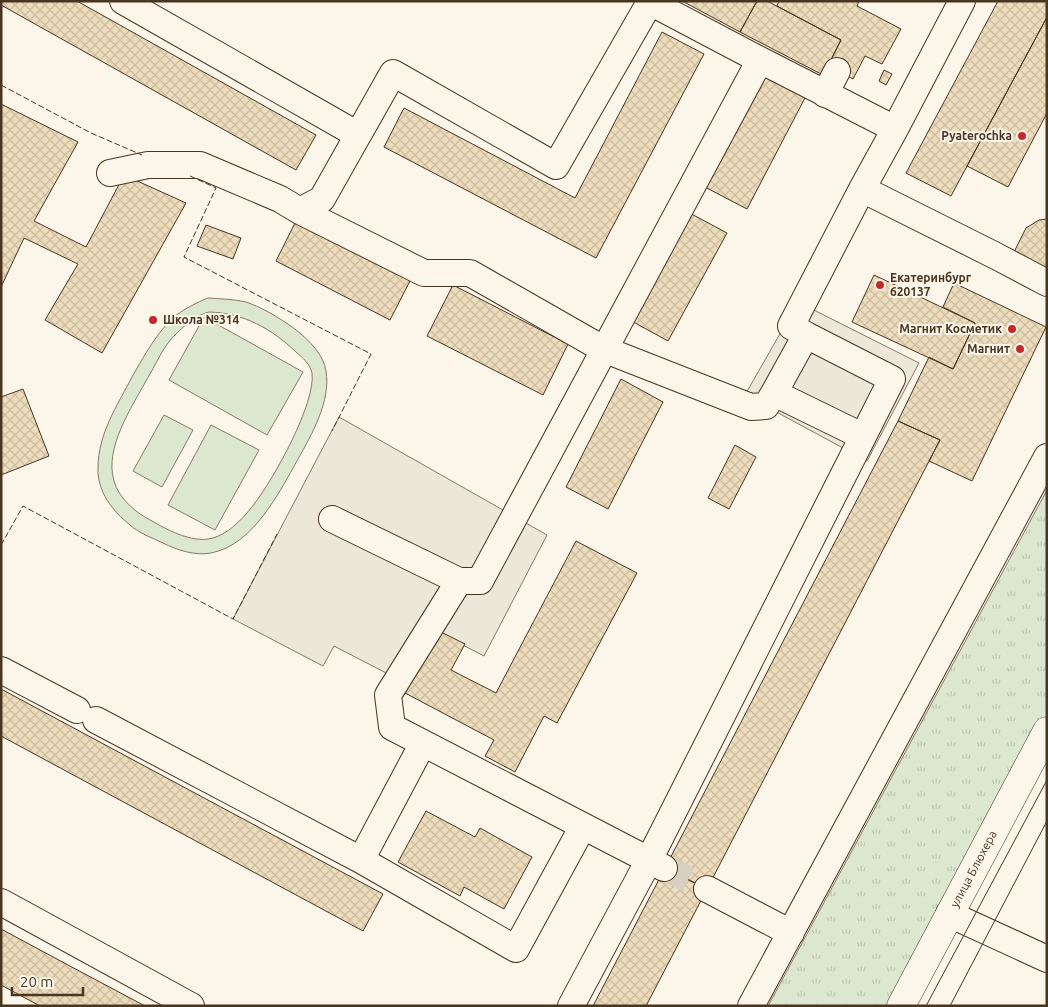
<svg xmlns="http://www.w3.org/2000/svg" width="1048" height="1007" font-family="Ubuntu,sans-serif">
	<style>
		.grass { fill: url(#grass-tufts); stroke: #887966 }
		.pitch { fill: #dce7d0; stroke: #887966; fill-rule: evenodd }
		.parking { fill: #ede7d9; stroke: #887966 }
		.building { fill: url(#building-cross-hatch); stroke: #4a3520 }
		.lines { fill: none; stroke-linecap: round; stroke-linejoin: round }
		.minor-tunnel { stroke: #d8cfc1; stroke-width: 26; stroke-dasharray: 26 13; stroke-linecap: butt }
		.minor-casing { stroke: #4a3520; stroke-width: 28 }
		.major-casing { stroke: #4a3520; stroke-width: 29 }
		.minor { stroke: #fbf6e9; stroke-width: 26 }
		.major { stroke: #fbf6e9; stroke-width: 28 }
		.tram { stroke: #4a3520; stroke-width: 1 }
		.fence { stroke: #4a3520; stroke-width: 1; stroke-dasharray: 6 2.5; stroke-linecap: butt }
		.poi-dot { fill: #c62828; stroke: #fbf6e9; stroke-width: 2 }
		.labels { text-anchor: middle; stroke-width: 4; stroke-linejoin: round; paint-order: stroke }
		.poi-label { font-size: 12px; font-weight: bold; fill: #4a3520; stroke: #fbf6e9; text-anchor: end }
		.street-label { font-size: 12px; fill: #4a3520; stroke: #fbf6e9 }
	</style>
	<defs>
		<pattern id="grass-tufts" width="24" height="20" patternUnits="userSpaceOnUse" patternTransform="scale(1.25)"><rect width="24" height="20" fill="#dce7d0"/><path d="M3 7l-1-3M5 7V3M7 7l1-3M15 17l-1-3M17 17v-4M19 17l1-3" fill="none" stroke="#bec7b2"/></pattern>
		<pattern id="building-cross-hatch" width="8" height="8" patternUnits="userSpaceOnUse" patternTransform="scale(1.25)"><rect width="8" height="8" fill="#ecdcbc"/><path d="M0 0l8 8M0 8l8-8" fill="none" stroke="#ccbda1"/></pattern>
	</defs>
	<rect width="100%" height="100%" fill="#fbf6e9"/>
	<!-- grass -->
	<path class="grass" d="M1047,490v242l-146,274h-133z"/>
	<!-- pitch -->
	<path class="pitch" d="M208,298c13,1 25,1 38,4 26,9 76,39 80,69 5,30 -14,63 -28,88 -19,34 -45,86 -87,94 -16,3 -34,-3 -48,-10 -11,-5 -24,-10 -33,-18 -17,-14 -33,-33 -32,-57 0,-34 19,-62 34,-91 12,-21 25,-45 43,-61 11,-8 21,-13 33,-18zM209,312c35,1 63,17 87,40 7,6 14,12 16,21 4,30 -38,105 -57,130 -10,13 -23,28 -39,34 -20,8 -47,-6 -64,-16 -16,-8 -33,-22 -38,-40 -10,-33 18,-74 33,-102 9,-14 14,-29 26,-42 11,-11 21,-21 36,-25z
		M204,317l99,55 -36,63 -98,-55z
		M164,415l29,15 -31,57 -29,-16z
		M211,425l48,25 -44,80 -47,-25z"/>
	<!-- parking -->
	<path class="parking" d="M798,302l121,61 -52,98 -122,-66z
		M339,417l208,118 -63,121 -64,-33 -28,53 -58,-30 -11,20 -90,-47z"/>
	<!-- building -->
	<path class="building" d="M1,1h76l239,134 -20,35 -295,-165z
		M682,1h75l-17,31z
		M757,1h10l74,39 -18,35 -83,-43z
		M779,1h80l-2,5 44,23 -19,35 -17,-8 -12,23 -25,-13 13,-26 -64,-34z
		M998,1h49v16l-96,179 -45,-23z
		M1047,17v96l-39,74 -41,-21z
		M662,32l42,22 -108,204 -212,-111 20,-39 171,90z
		M884,70l8,4 -6,11 -7,-4z
		M762,73l44,23 -59,113 -44,-23z
		M1,104l77,38 -44,79 52,26 38,-72 62,28 -84,150 -57,-33 33,-56 -54,-26 -23,49z
		M684,210l43,23 -59,108 -42,-23z
		M297,219l115,58 -22,43 -114,-59z
		M1047,219v54l-35,-17 14,-28 13,-8z
		M206,225l35,13 -8,21 -36,-13z
		M874,275l101,48 -22,46 -101,-47z
		M954,283l92,44 -74,154 -43,-20 11,-21 -42,-19 31,-64 24,12 22,-46 -32,-16z
		M453,285l115,59 -25,51 -116,-59z
		M621,379l42,23 -55,107 -42,-22z
		M23,389l26,67 -48,19v-78z
		M898,421l42,19 -233,449 -42,-21z
		M735,445l21,12 -27,52 -21,-11z
		M576,541l61,32 -80,150 -13,-7 -29,56 -30,-16 9,-16 -89,-47 34,-62 26,13 -14,26 45,23z
		M1,689l382,205 -20,37 -362,-195z
		M426,811l49,26 5,-9 52,29 -28,52 -40,-22 -4,9 -62,-34z
		M665,868l42,21 -61,117h-53z
		M1,929l67,36 77,41h-105l-39,-21z"/>
	<g class="lines">
		<!-- minor-tunnel -->
		<path class="minor-tunnel" d="M665,868l42,21"/>
		<defs>
			<path id="minor" d="M123,1l235,134 35,-62 163,93 94,-164 110,58 135,69 -33,60 134,67 51,27
				M825,94l12,-23
				M895,129l67,-128
				M110,173l38,-8h52l80,34 20,12 124,62h46l133,76 148,58 15,-1 8,-13 88,43
				M300,211l22,-12 36,-64
				M774,393l32,-58 -15,-9 71,-137
				M332,519l127,62 -71,114 4,32 272,141
				M459,581h21l280,-521
				M1,670l76,40
				M96,720l265,140 62,-117
				M361,860l155,89 67,-123
				M707,889l84,44
				M1,902l190,104
				M949,914l98,45
				M571,1006l78,-146 243,-481 -86,-44
				M751,1006l296,-549"/>
			<g id="major">
				<path id="s1" d="M901,1006l146,-275"/>
			</g>
		</defs>
		<!-- minor casing -->
		<use href="#minor" class="minor-casing"/>
		<!-- major casing -->
		<use href="#major" class="major-casing"/>
		<!-- minor -->
		<use href="#minor" class="minor"/>
		<!-- major -->
		<use href="#major" class="major"/>
		<!-- tram -->
		<path class="tram" d="M926,1006l121,-226
			M950,1006l97,-185"/>
		<!-- fence -->
		<path class="fence" d="M1,85l90,48 51,22
			M190,176l26,12 -32,69 187,97 -39,77
			M1,545l22,-39 210,113 44,-85"/>
	</g>
	<!-- markers -->
	<g class="poi-dot">
		<circle cx="1022" cy="136" r="5"/>
		<circle cx="880" cy="285" r="5"/>
		<circle cx="153" cy="320" r="5"/>
		<circle cx="1012" cy="329" r="5"/>
		<circle cx="1020" cy="349" r="5"/>
	</g>
	<g class="labels">
		<!-- poi labels -->
		<g class="poi-label">
			<text x="1012" y="140">Pyaterochka</text>
			<text x="890" y="282" text-anchor="start">Екатеринбург<tspan x="890" dy="14">620137</tspan></text>
			<text x="163" y="324" text-anchor="start">Школа №314</text>
			<text x="1002" y="333">Магнит Косметик</text>
			<text x="1010" y="353">Магнит</text>
		</g>
		<!-- street labels -->
		<g class="street-label">
			<text dy="4" stroke="none"><textPath href="#s1" startOffset="155">улица Блюхера</textPath></text>
		</g>
	</g>
	<!-- border -->
	<rect width="1048" height="1007" fill="none" stroke="#4a3520" stroke-width="5"/>
	<!-- scale -->
	<path d="M12 987v8h71v-8" fill="none" stroke="#4a3520" stroke-width="2.5"/>
	<text x="20" y="987" font-size="15" fill="#4a3520" stroke="#fbf6e9" stroke-width="4" paint-order="stroke">20 m</text>
</svg>
